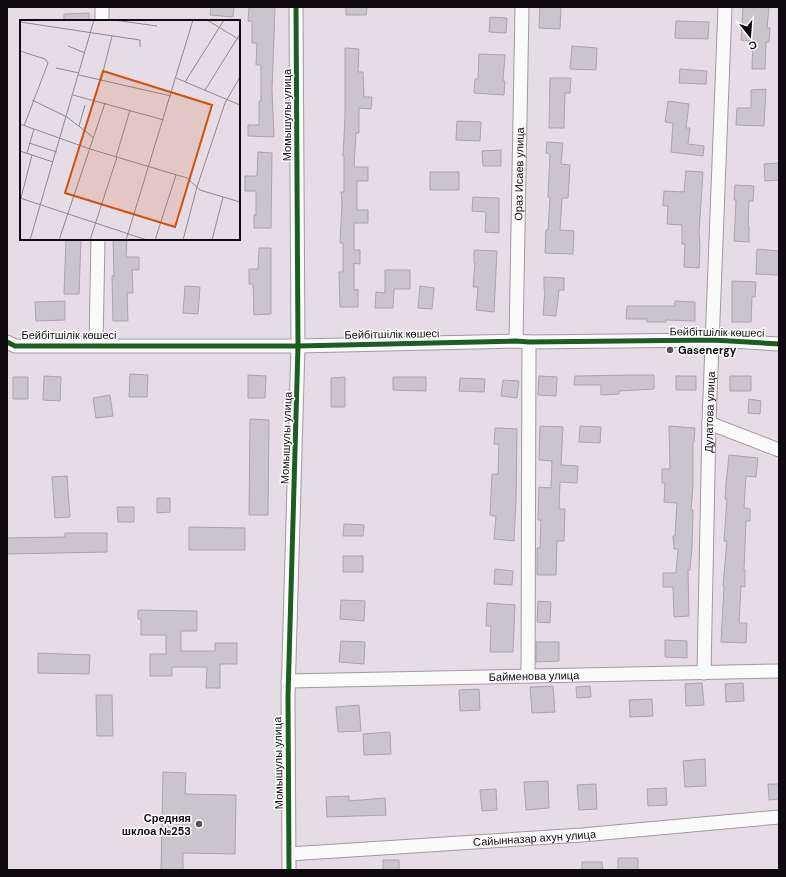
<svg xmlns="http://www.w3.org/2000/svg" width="786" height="877" font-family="'DM Sans',sans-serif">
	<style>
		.building { fill: #cac4cd; stroke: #aaa3ac }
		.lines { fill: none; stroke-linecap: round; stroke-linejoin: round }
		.minor-casing { stroke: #a199a0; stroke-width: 15 }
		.minor { stroke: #fbfafb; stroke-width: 13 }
		.cycleway-casing { stroke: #fff; stroke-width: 8 }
		.cycleway { stroke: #1b5e20; stroke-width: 5 }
		.poi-dot { fill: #5a545a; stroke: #fff; stroke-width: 1.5 }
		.labels { text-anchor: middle; stroke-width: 3; stroke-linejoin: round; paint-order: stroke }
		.street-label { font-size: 11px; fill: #0f0a0f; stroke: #fff }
		.poi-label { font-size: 11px; font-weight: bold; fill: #0f0a0f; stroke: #fff; text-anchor: start }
		.inset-road { fill: none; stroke: #908890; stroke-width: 1 }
		.view { fill: #d2510c; fill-opacity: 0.15; stroke: #d2510c; stroke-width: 2 }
		.inset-edge { fill: none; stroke: #0f0a0f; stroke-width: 2 }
	</style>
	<rect width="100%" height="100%" fill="#e6dce6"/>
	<!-- building -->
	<path class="building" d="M211,7h23l-1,10 -23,-2z
		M249,7h26l-3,83 2,47 -26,-1v-11h11v-24h2v-36h-5l1,-22h-5v-22h-4z
		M346,7h21l-1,8h-20z
		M540,7h21l-1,22 -21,-1z
		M743,7h26l-2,21h3l-1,14h-3l-1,27h-13l1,-28 -12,-1z
		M89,13v8h-25v-7z
		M490,17l17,1 -1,15 -17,-1z
		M676,21l33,1 -1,17 -33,-1z
		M572,46l25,2 -1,22 -26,-1z
		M345,48l14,1 -1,23h5l1,25h8l-1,12 -12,-1v25h-3l-2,34h14v14h-11v29h11v13h-14v27h6v14l-6,-1v27l4,-1v18h-18l-1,-35h4v-29h-3l2,-39 -1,-12h3v-36h-1l2,-39z
		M479,54l26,1 -2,26h2l-1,14 -30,-2 1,-14h3z
		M680,69l27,2 -1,13 -27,-1z
		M550,78h21l-1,15h-5l-1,35h-15z
		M766,89l-2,37 -28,-1 1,-17h14v-18z
		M668,101l21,3 -3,24h4l-2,16 16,2 -1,10 -32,-4 2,-29 -8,-1z
		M457,121l24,1 -1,19 -24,-1z
		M547,142l16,1 -2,21 9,1 -2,33h-6l-2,32 14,1 -1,23 -28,-1 1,-23h2l2,-32 -2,-1 2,-43 -4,-1z
		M501,150v16h-18l-1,-15z
		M258,152l14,1 -1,75h-17v-13h2v-24h-11v-15h12z
		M779,163v17l-14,1 -1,-17z
		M686,171l17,1 -4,60 1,16 -1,20 -15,-1 1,-23h-3v-19l-15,-1 1,-18h-5l1,-15 20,1z
		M430,172h29v18h-29z
		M735,185l19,1 -1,15h-4l-1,26h1v15l-15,-1 2,-41h-2z
		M473,197l26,1v35l-14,-1 1,-20 -14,-1z
		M66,239h15l-2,55h-15z
		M113,239h14l-1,18h13v13h-7l1,23h-6l1,28h-15l-1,-45h2z
		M259,248h12v66l-17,1 -1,-31h-4v-15h9z
		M757,249l22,2 -1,24 -22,-1z
		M474,250l23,1 -3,61 -18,-2 2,-23h-5l2,-24h-1z
		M385,270h25v19h-16l-1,19h-18l1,-16 9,1z
		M544,277l20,1v12h-5l-3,26 -13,-1 2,-25 -1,-1z
		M732,281l24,1 -1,15h-3l-1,25h-19z
		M185,286l15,1 -2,27 -15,-1z
		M420,286l14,2 -2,21 -14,-1z
		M65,301v19l-29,1 -1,-19z
		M675,301l20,1v19l-29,-1v2h-19v-3h-21l1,-13h48z
		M130,374l18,1 -1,22h-18z
		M248,375l18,1 -1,22h-17z
		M633,375h21v14l-35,2v3l-18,1v-10h-27l1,-9z
		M44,376l17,1 -1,24 -17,-1z
		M539,376l18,1 -1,19 -18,-1z
		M676,376h20v14h-20z
		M730,376h21v15h-21z
		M13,377h15v22h-15z
		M345,377v30h-14v-29z
		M393,377h33v14l-33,-1z
		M460,378l25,1 -1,13 -25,-1z
		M503,380l16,1 -2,17 -16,-2z
		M110,395l3,21 -17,2 -3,-20z
		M749,399l12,2 -1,13 -12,-1z
		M250,419l19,1 -1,95h-19z
		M540,426l23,1 -2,38 17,1 -1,17 -17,-1 -1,27h6l-1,32h-7l-1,34h-19v-27h3l1,-28h-3l1,-33 12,1 1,-27 -13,-1z
		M580,426l21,1 -1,16 -21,-1z
		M669,426l26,2 -1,14h-1v43l-2,25h2l-1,37 -2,23h-2l1,46 -15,1 -1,-30h-10v-14h13l2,-24h-4l-1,-13h2l2,-33 -13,-1 1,-19h-3v-14h8z
		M495,428l22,1 -1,70 -2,42 -20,-2 2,-23 -6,-1 2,-41h6l1,-30h-5z
		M729,455l29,3 -2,19 -10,-1 -2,32 6,1v12h-4l-2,49h1v17l-4,-1 -2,37h8l-1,20 -25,-1 3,-56h-1l4,-45h-3l3,-42h-2l1,-15z
		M67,476l3,41 -15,1 -3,-41z
		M157,498h13v14l-13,1z
		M117,507h17v15h-16z
		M344,524l20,1 -1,11h-20z
		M189,527l56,1v22h-56z
		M65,533h42v19l-100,2v-16l58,-1z
		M343,556h20v16h-20z
		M495,569l18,2 -1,14 -18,-1z
		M341,600l24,1 -1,20 -24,-2z
		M538,601l13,1 -1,21 -13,-1z
		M487,603l28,2 -2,47h-23l1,-26h-5z
		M138,610l59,1v20h-16v20h34v-8h22v21h-17v24h-14l1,-21h-35v9h-22v-22h16v-19h-25v-16h-3z
		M665,640l22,1v17l-22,-1z
		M341,641l24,1 -1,22 -25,-2z
		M536,642h23v19l-23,1z
		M38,653l52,2 -1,19 -51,-1z
		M702,683l2,22 -18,1 -1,-22z
		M743,683l1,18 -18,1 -1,-18z
		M553,686l2,26 -23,1 -2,-26z
		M590,686l1,11 -14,1 -1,-11z
		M479,689l1,21 -20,1 -1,-21z
		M96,695h16l1,41h-16z
		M652,699l1,17 -23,1 -1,-17z
		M359,705l2,26 -23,1 -2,-25z
		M390,732l1,22 -27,1 -1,-21z
		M705,759l1,27 -21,1 -2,-26z
		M163,772l23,1 -1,21 51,1 -1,59 -52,-1v17h-22z
		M548,781l1,27 -23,2 -2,-28z
		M596,784l1,25 -18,1 -2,-25z
		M768,784h11v15l-10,1z
		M666,788l1,17 -19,1 -1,-17z
		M496,789l1,21 -15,1 -2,-21z
		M349,796v5l36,-3 1,17 -59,2 -1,-20z
		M618,858h20v12h-20z
		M383,860h16v10h-16z
		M582,862h20l1,8h-21z"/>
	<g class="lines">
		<defs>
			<g id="minor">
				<path d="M102,21v-14"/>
				<path id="s1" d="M516,341l6,-334"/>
				<path d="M7,342l8,4h283l218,-5 13,1 184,-2 66,4"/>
				<path d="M96,345l2,-106"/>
				<path d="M709,423l70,27"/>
				<path id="s2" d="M704,673l5,-250 16,-416"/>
				<path d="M528,676l1,-334"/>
				<path id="s3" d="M288,681l491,-10"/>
				<path id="s4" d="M289,854l293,-19 197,-18"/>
				<path d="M289,870l-1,-174 10,-350 -2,-339"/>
			</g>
		</defs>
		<!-- minor casing -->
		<use href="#minor" class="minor-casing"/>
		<!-- minor -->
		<use href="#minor" class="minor"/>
		<defs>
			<path id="cycleway" d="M7,342l8,4h283l218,-5 13,1 184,-2 66,4
				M289,870l-1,-174 10,-350 -2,-339"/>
		</defs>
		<!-- cycleway casing -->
		<use href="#cycleway" class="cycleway-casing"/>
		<!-- cycleway -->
		<use href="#cycleway" class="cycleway"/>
	</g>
	<!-- markers -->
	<g class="poi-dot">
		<circle cx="670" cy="350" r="4"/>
		<circle cx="199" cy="824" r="4"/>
	</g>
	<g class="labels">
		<!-- street labels -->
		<g class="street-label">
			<text transform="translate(287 115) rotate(-90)" y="4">Момышулы улица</text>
			<text dy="4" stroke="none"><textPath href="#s1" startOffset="167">Ораз Исаев улица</textPath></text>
			<text transform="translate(717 332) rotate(1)" y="4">Бейбітшілік көшесі</text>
			<text transform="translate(392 334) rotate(-1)" y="4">Бейбітшілік көшесі</text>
			<text x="69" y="339">Бейбітшілік көшесі</text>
			<text dy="4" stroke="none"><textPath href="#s2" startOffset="261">Дулатова улица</textPath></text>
			<text transform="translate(286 438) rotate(-88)" y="4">Момышулы улица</text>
			<text dy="4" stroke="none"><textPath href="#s3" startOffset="246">Байменова улица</textPath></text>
			<text transform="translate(278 763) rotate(-91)" y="4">Момышулы улица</text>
			<text dy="4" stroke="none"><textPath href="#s4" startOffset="246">Сайынназар ахун улица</textPath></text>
		</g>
		<!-- poi labels -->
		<g class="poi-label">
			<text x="678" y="354">Gasenergy</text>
			<text x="191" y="822" text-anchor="end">Средняя<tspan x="191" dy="13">шклоа №253</tspan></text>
		</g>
	</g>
	<!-- overview -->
	<g transform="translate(20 20)">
		<rect width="220" height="220" fill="#e6dce6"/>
		<path class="inset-road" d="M94,0l43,6M187,0l33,20M0,2l120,18v7M48,26l17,7M0,31l25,8 3,4 -24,63M36,48l23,5M59,55l92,21M156,58l64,27M81,60l11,-44M165,62l39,-62M185,70l35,-56M53,75l91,25M12,80l35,17 27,21M0,104l70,25 97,29 13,12 40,12M59,106l6,-21M9,123l28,9M0,131l33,11M7,133l7,-24M96,137l14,-47M0,178l127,42M1,178l11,-43M10,220l64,-220M39,220l46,-137M70,220l27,-83M106,220l67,-220M135,220l21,-65M163,220l14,-53 28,-84 15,-26M192,220l11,-43"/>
		<path class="view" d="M83,51l109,34 -37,122 -110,-34z"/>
		<rect width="220" height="220" class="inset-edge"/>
	</g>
	<!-- border -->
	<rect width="786" height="877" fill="none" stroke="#0f0a0f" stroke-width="16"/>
	<!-- north arrow -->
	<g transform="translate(750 36) rotate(163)" stroke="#ffffff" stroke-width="3" paint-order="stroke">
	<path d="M0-3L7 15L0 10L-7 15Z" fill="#0f0a0f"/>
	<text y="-6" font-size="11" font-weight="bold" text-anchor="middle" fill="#0f0a0f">С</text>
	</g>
</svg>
